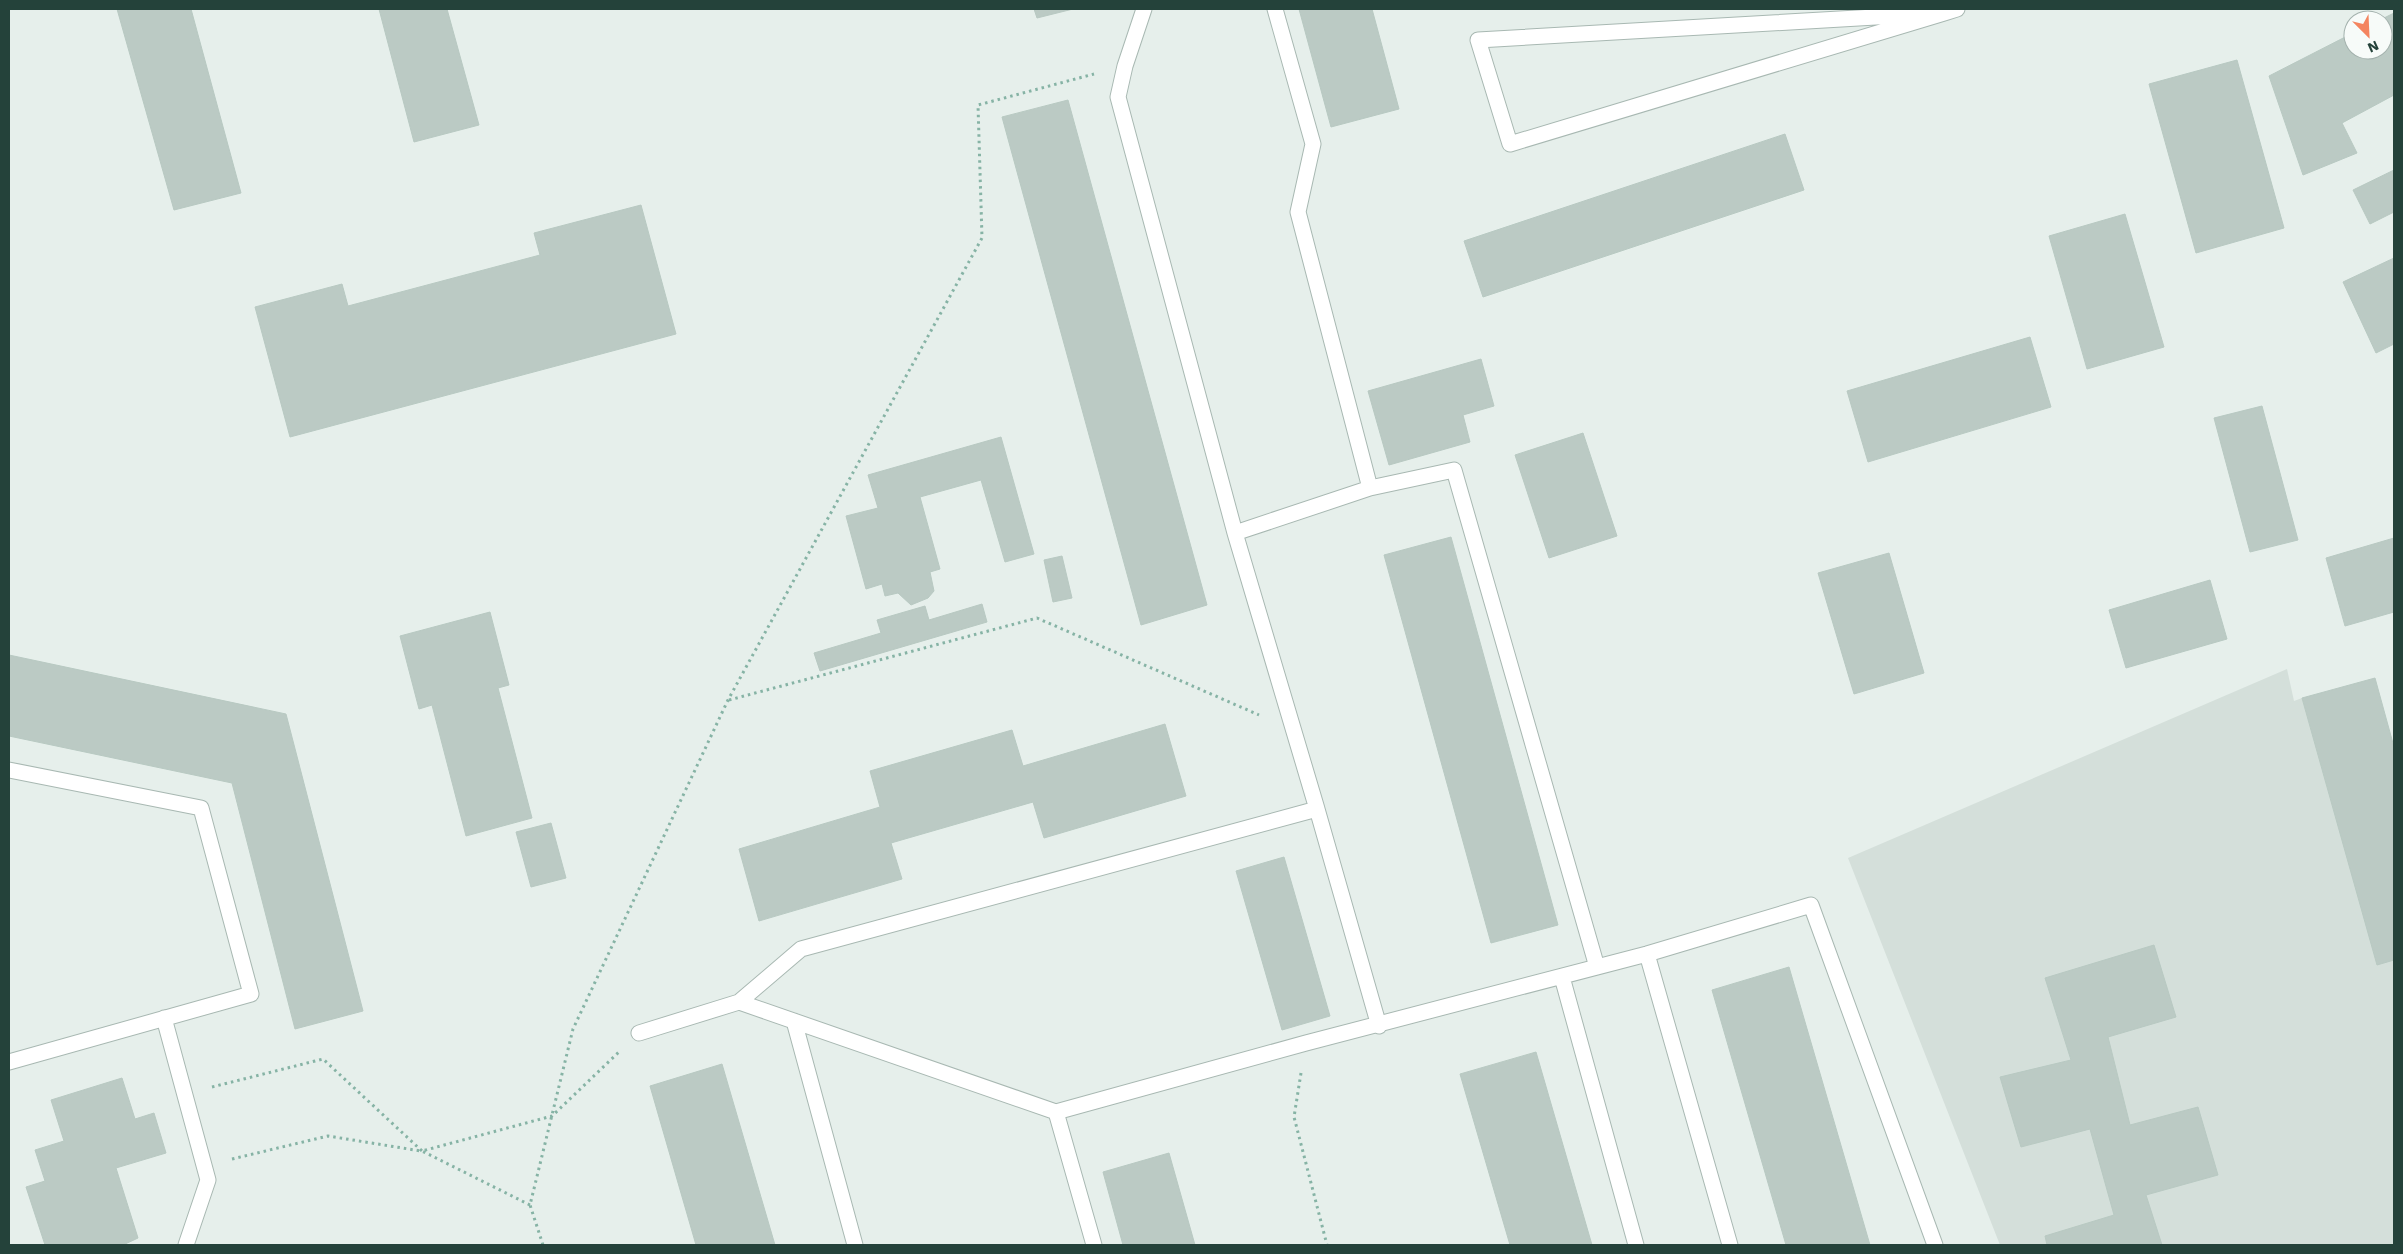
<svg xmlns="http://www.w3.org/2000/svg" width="2403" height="1254" font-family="'Work Sans',sans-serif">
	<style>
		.built { fill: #d4dfda }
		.building { fill: #bbcac4; stroke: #b8c9c2 }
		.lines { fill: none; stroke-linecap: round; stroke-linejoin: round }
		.minor-casing { stroke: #a8b8b2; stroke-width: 17 }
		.path { stroke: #86b3a5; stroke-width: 3; stroke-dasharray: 2.5 4; stroke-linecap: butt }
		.minor { stroke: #fff; stroke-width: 15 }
	</style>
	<rect width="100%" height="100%" fill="#e6efeb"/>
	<!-- built -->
	<path class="built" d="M2287,669l7,32 8,-3 76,266 16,-4v285h-394l-152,-387z"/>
	<!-- building -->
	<path class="building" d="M117,9h74l50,184 -67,17z
		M379,9h68l32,116 -65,17z
		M1034,9h39l-36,9z
		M1299,9h73l27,100 -68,18z
		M2394,13v82l-52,28 15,30 -54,22 -34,-99 84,-43v17h30v-30h-3z
		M2237,60l47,168 -88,25 -47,-169z
		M1068,100l139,505 -66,20 -139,-508z
		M1785,134l19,56 -321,107 -19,-56z
		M2394,170v42l-24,12 -17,-34z
		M641,205l35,129 -386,103 -35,-130 87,-23 6,22 192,-51 -6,-22z
		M2125,214l39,133 -77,22 -38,-133z
		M2394,258v86l-18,9 -33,-71z
		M2030,337l21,70 -183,55 -21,-71z
		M1481,359l13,47 -31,9 7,27 -81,23 -21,-74z
		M2262,406l36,134 -48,12 -36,-134z
		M1583,433l34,103 -68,22 -34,-103z
		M1001,437l33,117 -29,8 -24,-82 -61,17 20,72 -10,3 4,19 -6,7 -17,7 -13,-12 -13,3 -3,-12 -16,5 -20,-73 32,-8 -10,-33z
		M1451,537l107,388 -67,18 -107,-388z
		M2394,538v74l-49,14 -19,-68z
		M1889,553l35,120 -70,21 -36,-121z
		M1062,556l10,42 -19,4 -9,-42z
		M2210,580l17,59 -101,29 -17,-58z
		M982,604l5,18 -167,49 -6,-18 67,-20 -4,-13 48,-14 4,14z
		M490,612l19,73 -11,3 34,130 -66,18 -34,-131 -13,4 -19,-73z
		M9,655l277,59 77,297 -68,18 -63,-246 -223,-47z
		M2375,678l19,69v213l-17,5 -75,-267z
		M1165,724l21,72 -142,42 -11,-36 -142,41 11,36 -143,42 -20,-72 141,-42 -10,-36 142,-41 11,36z
		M551,823l15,55 -35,9 -15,-55z
		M1284,857l46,159 -48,14 -46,-159z
		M2154,945l22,72 -68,20 22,88 68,-18 20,68 -72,20 16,50h-115l-2,-9 69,-21 -24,-86 -69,18 -21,-70 71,-17 -26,-82z
		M1789,967l81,278h-84l-74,-255z
		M1536,1052l56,193h-82l-50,-171z
		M722,1064l53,181h-79l-46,-159z
		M122,1078l13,41 19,-6 12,40 -50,15 22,70 -15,7h-78l-19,-58 19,-6 -10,-31 29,-9 -13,-41z
		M1169,1153l26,92h-72l-20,-73z"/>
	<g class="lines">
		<defs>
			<path id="minor" d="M1144,9l-19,57 -7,31 117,436 82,276
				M1275,9l38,135 -15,68 72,276
				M1944,13l-466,27 32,104 434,-131 13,-4
				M1235,533l135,-45 84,-18 143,497
				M9,770l192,38 50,186 -242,68
				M1647,954l83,291
				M1562,977l74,268
				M739,1002l317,110 250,-69 341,-89 164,-49 124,340
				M164,1018l44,162 -22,65
				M794,1021l61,224
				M639,1033l100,-31 62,-53 516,-140 62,217
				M1056,1112l38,133"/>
		</defs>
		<!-- minor casing -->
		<use href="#minor" class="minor-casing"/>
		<!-- path -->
		<path class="path" d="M729,700l308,-82 222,97
			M1301,1073l-7,44 33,128
			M212,1087l111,-28 99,92
			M232,1159l96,-23 93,15
			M530,1205l-108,-54 130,-35 68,-65
			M543,1245l-13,-40 43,-176 155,-329 254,-462 -4,-133 116,-31"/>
		<!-- minor -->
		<use href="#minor" class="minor"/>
	</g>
	<!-- border -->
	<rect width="2403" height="1254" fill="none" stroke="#24423a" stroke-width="20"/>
	<!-- north arrow -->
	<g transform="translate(2368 35) rotate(156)"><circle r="24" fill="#f7fbf9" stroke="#a3b1ad"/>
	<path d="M0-4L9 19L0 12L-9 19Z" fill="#f4845f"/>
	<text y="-8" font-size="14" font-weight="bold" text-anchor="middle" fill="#24423a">N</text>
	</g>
</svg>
